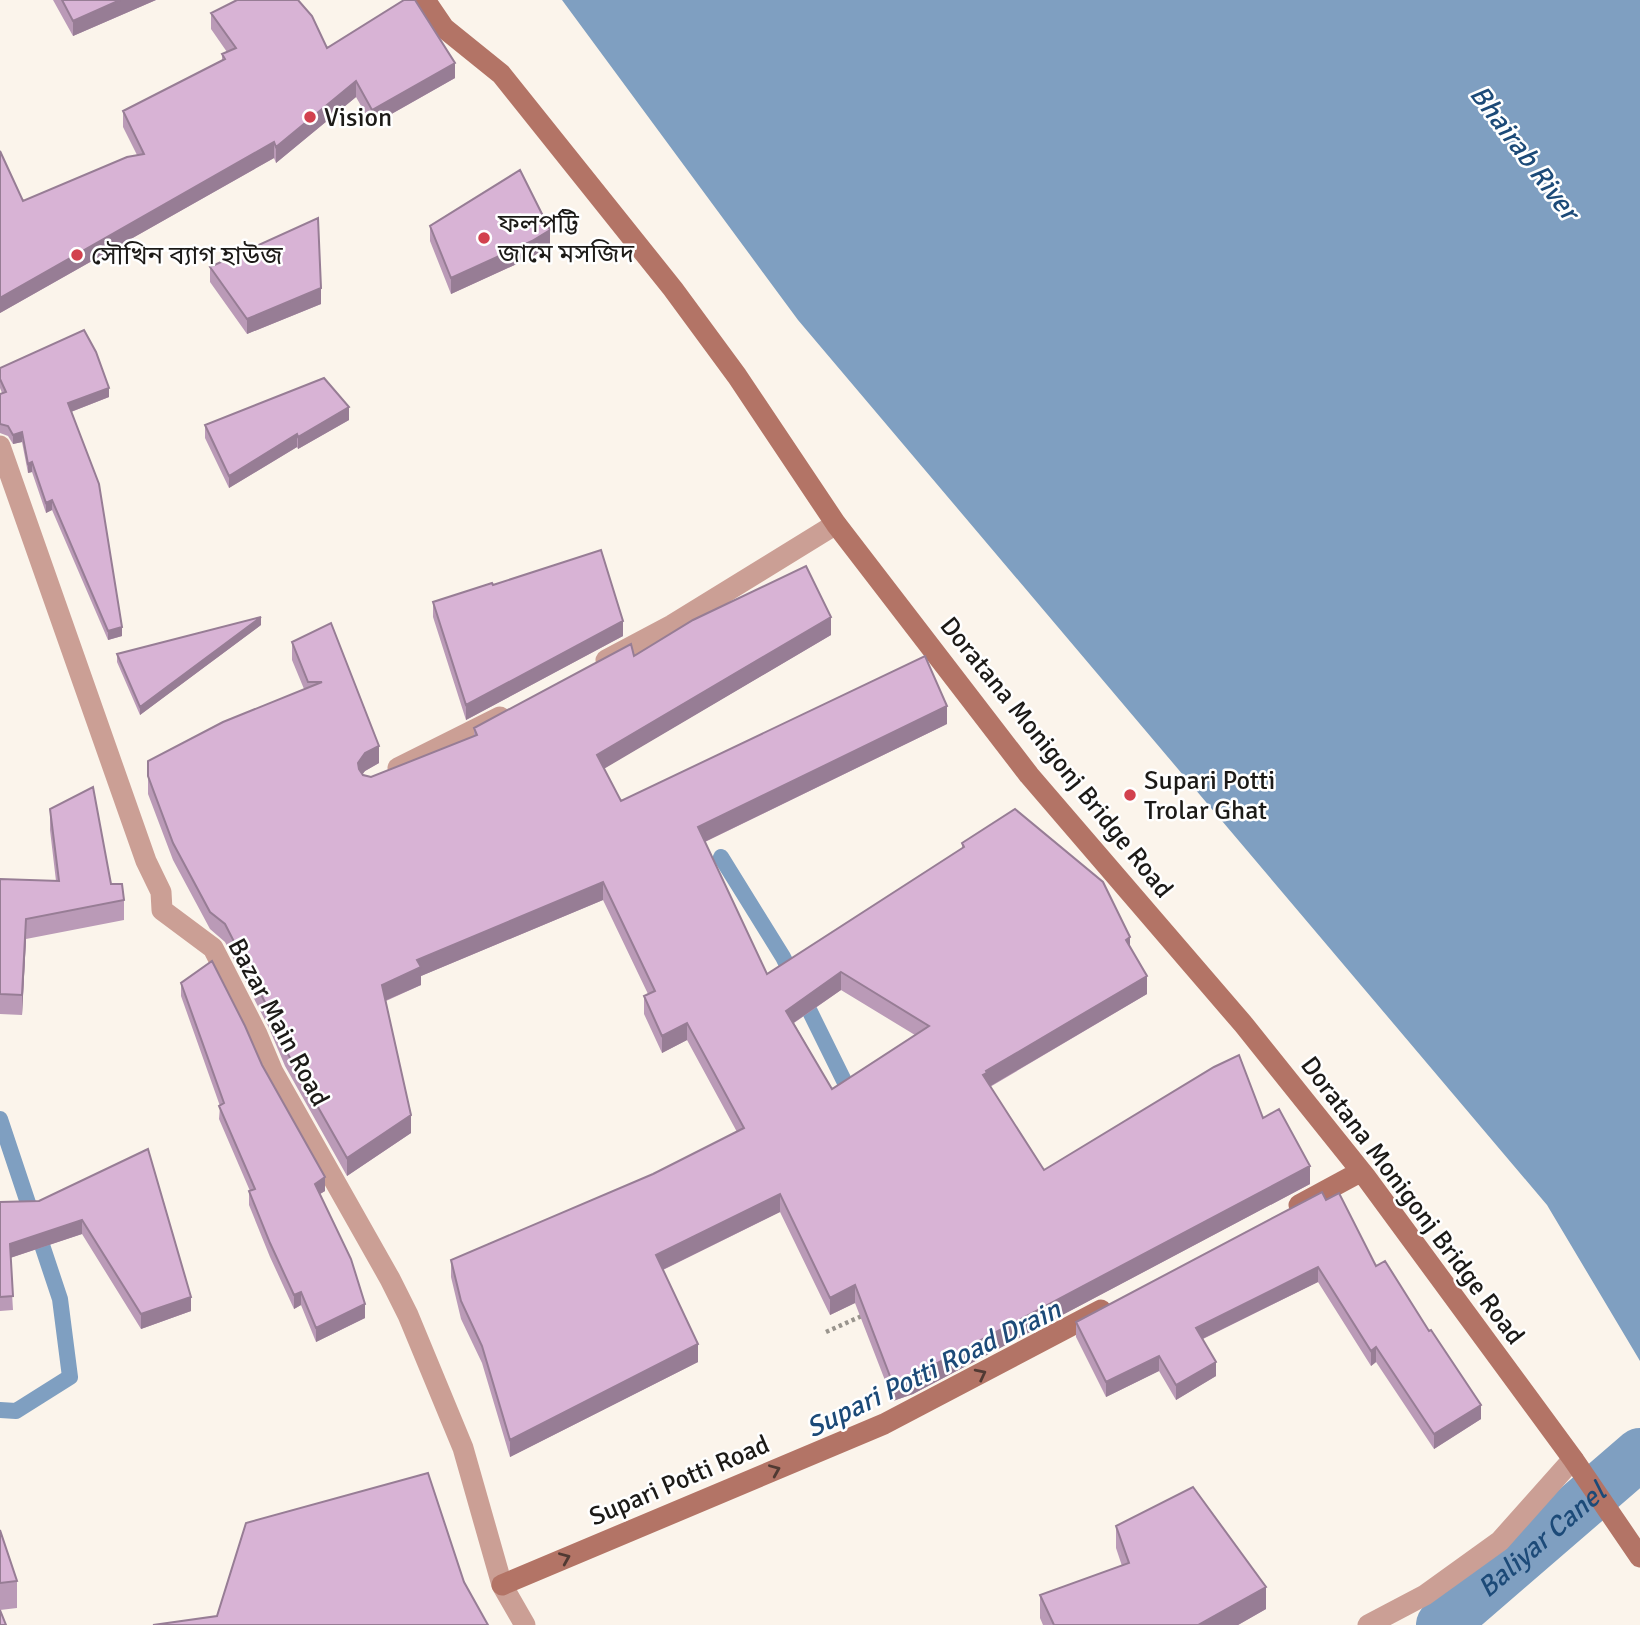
<svg xmlns="http://www.w3.org/2000/svg" width="1640" height="1625" font-family="Signika,'Noto Sans Bengali',sans-serif">
	<style>
		.water { fill: #7f9fc1 }
		.lines { fill: none; stroke-linecap: round; stroke-linejoin: round }
		.stream { stroke: #7f9fc1; stroke-width: 16 }
		.canal { stroke: #7f9fc1; stroke-width: 52 }
		.path { stroke: #99948d; stroke-width: 4.5; stroke-dasharray: 3.5 3.5; stroke-linecap: butt }
		.tertiary { stroke: #cb9f95; stroke-width: 21 }
		.secondary { stroke: #b37466; stroke-width: 21 }
		.wall { fill: #ba9ab7; fill-rule: evenodd }
		.shaded-wall { fill: #977d95 }
		.building { fill: #d8b3d5; stroke: #977d95; stroke-width: 2; fill-rule: evenodd }
		.oneway { stroke: #513a33 }
		.poi-dot { fill: #d2414e; stroke: #fff; stroke-width: 2.5 }
		.labels { text-anchor: middle; stroke-width: 5; stroke-linejoin: round; paint-order: stroke }
		.poi-label { font-size: 26px; fill: #1c1a17; stroke: #fff; text-anchor: start }
		.street-label { font-size: 26px; fill: #1c1a17; stroke: #fff }
		.water-label { font-size: 28px; font-style: italic; fill: #1c4a78; stroke: #fff }
	</style>
	<rect width="100%" height="100%" fill="#fbf4eb"/>
	<!-- water -->
	<path class="water" d="M562,0h1078v1361l-93,-156 -749,-885z"/>
	<g class="lines">
		<!-- stream -->
		<path class="stream" d="M721,857l62,100 70,142
			M0,1119l60,180 10,78 -54,34 -16,-1"/>
		<!-- canal -->
		<path class="canal" id="s1" d="M1442,1625l198,-171"/>
		<!-- path -->
		<path class="path" d="M826,1332l38,-17"/>
		<!-- tertiary -->
		<path class="tertiary" d="M0,446l146,415 15,31 1,18 51,38 44,86 16,38 117,207 18,36 55,133 39,137 23,40
			M606,660l66,-35 164,-101
			M398,768l102,-51
			M1368,1625l57,-30 75,-54 73,-82"/>
		<!-- secondary -->
		<path class="secondary" d="M425,0l19,28 57,46 172,215 64,87 99,148 193,251 215,250 121,151 208,283 67,98
			M1299,1205l61,-33
			M502,1585l382,-161 217,-114"/>
	</g>
	<!-- wall -->
	<path class="wall" d="M53,0h103l-83,36z
		M211,13l116,35 128,30 -83,47 -16,-28 -80,66 -2,-5 -274,155v-162l23,50 114,-46 -14,-28v-16l99,-51v-6l5,-2 -16,-23z
		M430,226l120,19 -18,12 -81,37 -21,-53z
		M210,267l111,37 -74,30 -37,-52z
		M0,368l109,29 -38,15 51,224 -14,4 -56,-130 -6,3 -14,-41 -4,1 -6,-31 -9,2 -5,-8 -8,-3v-39l2,-1 -2,-5z
		M349,420l-51,29 -1,-2 -68,41 -24,-50v-13z
		M493,585l130,51 -157,84 -33,-103v-15z
		M261,625l-121,90 -23,-53v-8z
		M831,635l-227,133 17,33 326,-77 -242,118 62,132 195,-125v-6l168,105 17,46 -157,93 54,83 219,-52 47,66 -397,210 -20,7 -38,-98 -25,12 -50,-103 -117,58 35,92 -188,95 -28,-94 -21,-44 -10,-42v-17l202,-86 84,-42 -50,-92 -25,13 -18,-39v-18l4,-2 -45,-94 -182,76v9l-35,16 25,132 -64,43 -62,-110 -16,-38 -44,-86 -15,-13 -37,-69 -25,-66v-33l156,-72 -12,-29v-18l87,121 -14,8 -3,3 9,3 103,-41v-8l160,-72zM841,990l74,45 -83,54 -38,-66z
		M50,809l74,91v20l-98,19 -4,76 -22,-1v-135l56,2 -6,-51z
		M181,983l81,82 63,126 -5,3 45,124 -49,24 -15,-37 -7,4 -24,-52 -21,-52v-14h1l-31,-72 1,-13 -39,-110z
		M148,1149l43,162 -50,18 -59,-95 -72,24 3,52 -13,1v-109l39,-1z
		M1326,1200l50,66 105,153 -47,30 -58,-87 -5,4 -53,-84 -115,57 13,37 -40,24 -17,-29 -53,26 -30,-60v-15z
		M1116,1526l150,83 -28,16h-195l-3,-7v-23l82,-29 -6,-18z
		M0,1530l17,51v27l-17,2v15z"/>
	<!-- shaded-wall -->
	<path class="shaded-wall" d="M120,0h36l-83,36v-15z
		M455,63v15l-83,47v-15z
		M356,81v16l-80,66v-16z
		M274,142v16l-274,155v-15z
		M550,230v15l-18,12 -81,37v-16z
		M321,288v16l-74,30v-15z
		M109,388v9l-41,16v-10z
		M349,407v13l-51,29v-12z
		M22,432v10l-9,2v-9z
		M297,434v13l-68,41v-12z
		M32,462v10l-4,1v-9z
		M52,500v10l-6,3v-10z
		M261,617v8l-121,90v-8z
		M831,617v18l-234,138v-18z
		M623,621v15l-157,84v-15z
		M122,627v9l-14,4v-9z
		M947,706v18l-249,121v-18z
		M379,746v17l-14,8 -7,9v-17l7,-10z
		M603,882v18l-182,76v9l-39,17v-17l35,-25z
		M26,919v20l-4,76v-20z
		M1130,937v18l-4,-15z
		M841,972v18l-55,38v-17z
		M1147,976v18l-160,94 -4,-13 3,-4z
		M687,1023v17l-25,13v-17z
		M411,1115v18l-64,43v-18z
		M1310,1166v18l-397,210 -20,7v-17z
		M325,1177v14l-10,6v-13z
		M780,1194v18l-124,61v-18z
		M82,1220v14l-72,24v-14z
		M1318,1267v15l-122,60v-14z
		M855,1285v18l-25,12v-17z
		M301,1292v13l-7,4v-14z
		M191,1297v14l-50,18v-15z
		M365,1304v14l-49,24v-14z
		M698,1344v18l-188,95v-17z
		M1376,1347v15l-5,4v-15z
		M1159,1356v15l-53,26v-15z
		M1216,1362v14l-40,24v-15z
		M1481,1405v14l-47,30v-15z
		M1266,1587v22l-28,16h-40z"/>
	<!-- building -->
	<path class="building" d="M62,0h58l-47,21z
		M237,0h61l14,16 15,32 77,-48h11l40,63 -83,47 -16,-29 -80,66 -2,-5 -274,156v-147l23,50 104,-44 17,-3 -21,-43 102,-52 -3,-5 14,-6 -25,-35z
		M520,170l30,60 -18,11 -81,37 -21,-52z
		M318,218l3,70 -74,31 -37,-52z
		M84,330l12,22 13,36 -41,15 31,81 23,143 -14,4 -56,-131 -6,3 -14,-41 -4,2 -6,-32 -9,3 -5,-9 -8,-2v-30l6,-2 -6,-13v-11z
		M324,378l25,29 -51,30 -1,-3 -68,42 -24,-51z
		M601,550l22,71 -157,84 -33,-103 59,-19 1,2z
		M806,566l25,51 -234,138 24,46 304,-145 22,50 -249,121 69,147 197,-127 -2,-4 53,-34 88,73 27,55 -4,3 21,36 -161,95 1,2 -4,2 61,95 170,-103 25,-12 24,63 16,-9 31,57 -397,210 -20,8 -38,-99 -25,13 -50,-104 -124,61 42,89 -188,96 -28,-94 -21,-45 -10,-41 202,-86 91,-46 -57,-105 -25,13 -18,-40 11,-5 -52,-109 -186,78 4,7 -39,18 29,130 -64,43 -62,-109 -16,-39 -44,-86 -15,-12 -37,-69 -25,-67v-15l75,-39 99,-40h-14l-16,-40 39,-19 48,123 -14,7 -7,10 1,6 4,6 8,2 106,-42 -3,-7 157,-84 3,12 59,-36zM841,972l88,54 -97,63 -46,-78z
		M261,617l-121,90 -23,-53z
		M93,787l18,97h11l2,16 -98,19 -4,76 -22,-1v-115l59,2 -9,-72z
		M212,961l33,65 17,39 63,112 -10,7 36,75 14,45 -49,24 -15,-36 -7,3 -24,-52 -21,-52 6,-2 -36,-83 5,-3 -43,-120z
		M148,1149l43,148 -50,17 -59,-94 -72,24 3,52 -13,1v-95l39,-1z
		M1322,1192l4,8 13,-7 37,73 9,-5 44,70 2,-1 50,75 -47,29 -58,-87 -5,4 -53,-84 -122,61 20,34 -40,23 -17,-29 -53,26 -30,-60z
		M428,1473l36,109 24,43h-335l64,-9 29,-93z
		M1193,1487l73,100 -68,38h-144l-14,-30 89,-32 -13,-37z
		M0,1530l17,51 -17,2z
		M0,1610l6,15h-6z"/>
	<!-- one-way arrows -->
	<defs><path id="oneway-chevron" d="M-2-3.5L2.5 0L-2 3.5" fill="none" stroke-width="1.6" stroke-linecap="round" stroke-linejoin="round" transform="scale(1.75)"/></defs>
	<g class="oneway">
		<use href="#oneway-chevron" transform="translate(981 1374) rotate(-27)"/>
		<use href="#oneway-chevron" transform="translate(775 1470) rotate(-23)"/>
		<use href="#oneway-chevron" transform="translate(565 1558) rotate(-23)"/>
	</g>
	<!-- markers -->
	<g class="poi-dot">
		<circle cx="310" cy="117" r="7"/>
		<circle cx="484" cy="238" r="7"/>
		<circle cx="77" cy="255" r="7"/>
		<circle cx="1130" cy="795" r="7"/>
	</g>
	<g class="labels">
		<!-- poi labels -->
		<g class="poi-label">
			<text x="324" y="126">Vision</text>
			<text x="498" y="232">ফলপট্টি<tspan x="498" dy="30">জামে মসজিদ</tspan></text>
			<text x="91" y="264">সৌখিন ব্যাগ হাউজ</text>
			<text x="1144" y="789">Supari Potti<tspan x="1144" dy="30">Trolar Ghat</tspan></text>
		</g>
		<!-- street labels -->
		<g class="street-label">
			<text transform="translate(1057 757) rotate(51)" y="9">Doratana Monigonj Bridge Road</text>
			<text transform="translate(279 1022) rotate(62)" y="9">Bazar Main Road</text>
			<text transform="translate(1413 1200) rotate(53)" y="9">Doratana Monigonj Bridge Road</text>
			<text transform="translate(679 1480) rotate(-23)" y="9">Supari Potti Road</text>
		</g>
		<!-- water labels -->
		<g class="water-label">
			<text transform="translate(1525 152) rotate(53)" y="10">Bhairab River</text>
			<text transform="translate(933 1368) rotate(-26)" y="10">Supari Potti Road Drain</text>
			<text dy="10" stroke="none"><textPath href="#s1" startOffset="131">Baliyar Canel</textPath></text>
		</g>
	</g>
</svg>
